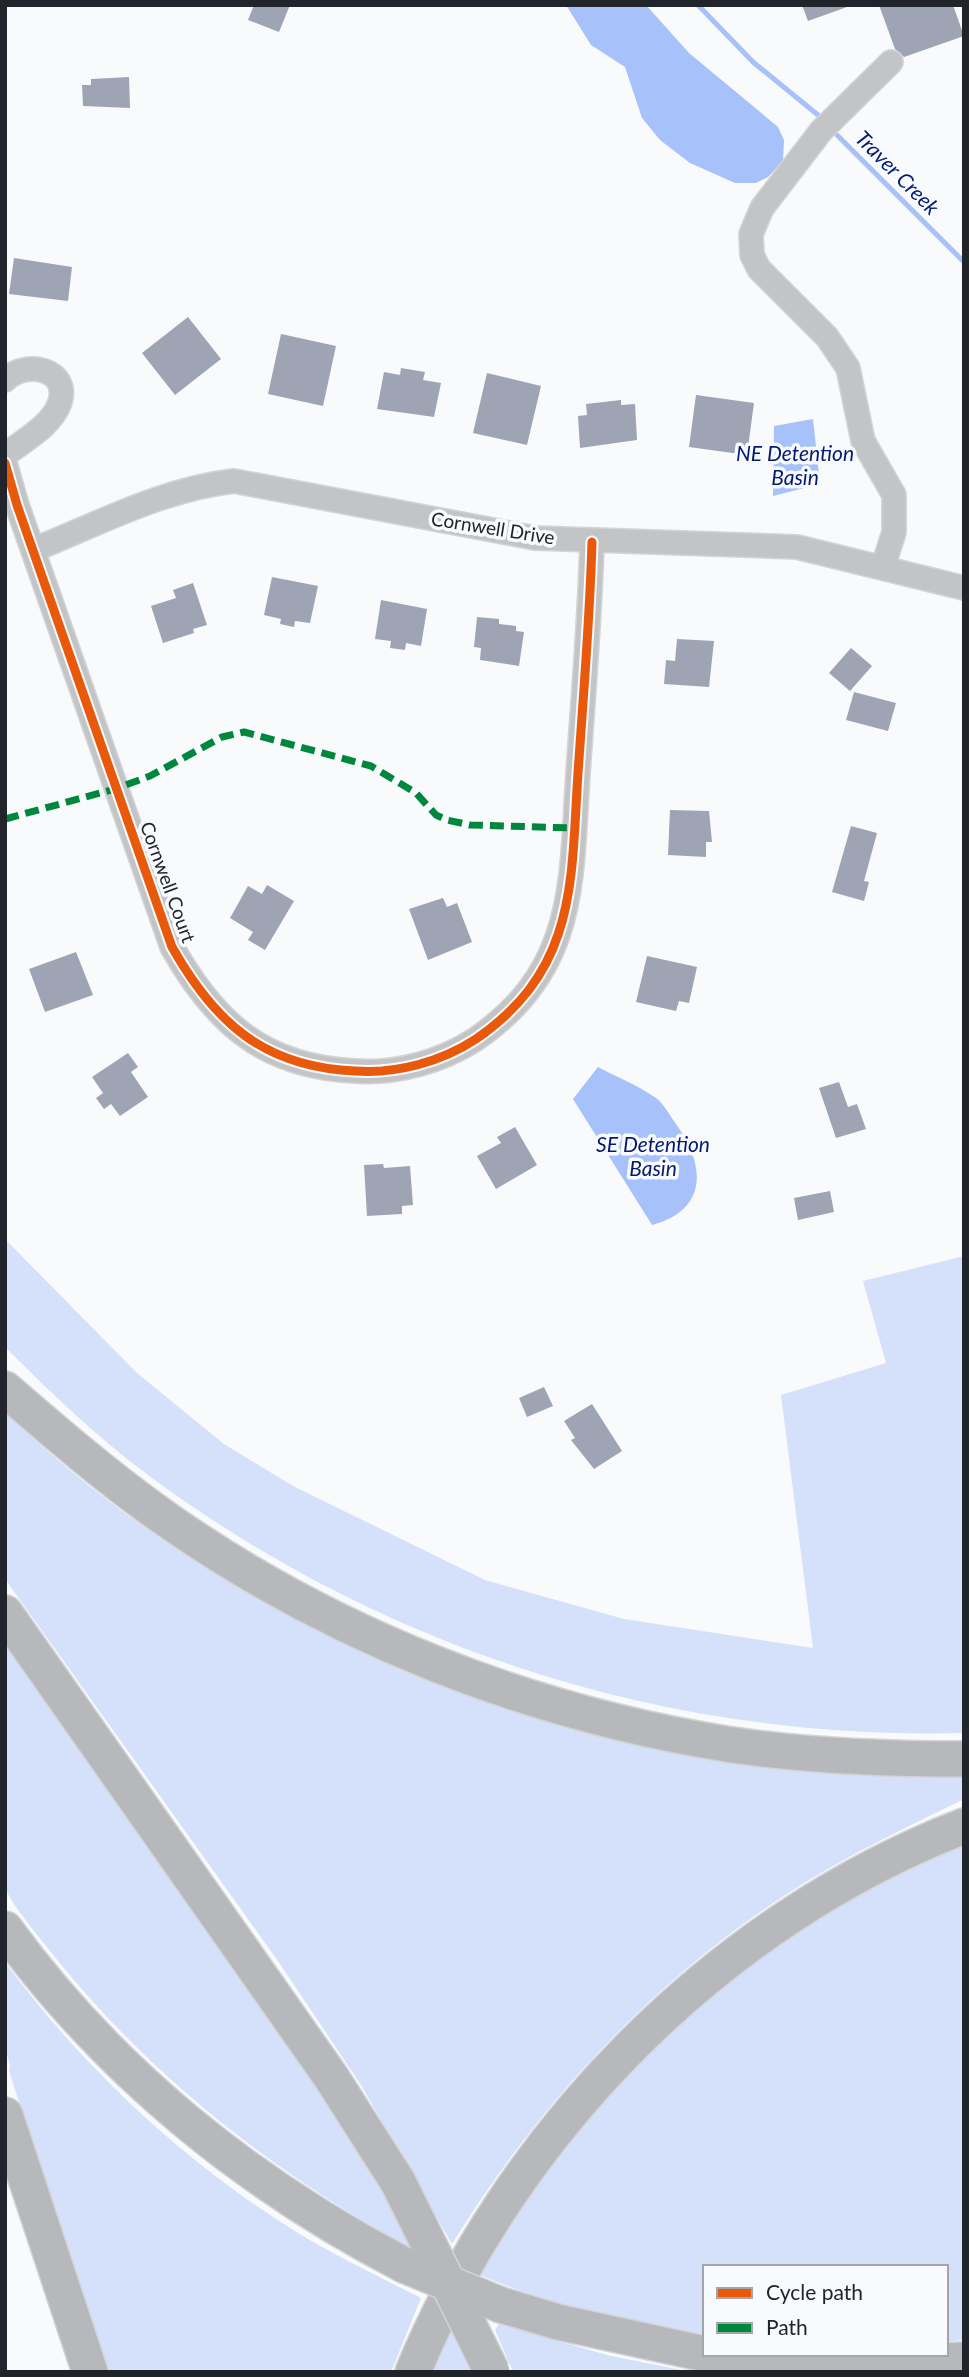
<svg xmlns="http://www.w3.org/2000/svg" width="969" height="2377" font-family="Lato,sans-serif">
	<style>
		.green { fill: #d5e1fa }
		.water { fill: #a7c1fa }
		.lines { fill: none; stroke-linecap: round; stroke-linejoin: round }
		.stream { stroke: #a7c1fa; stroke-width: 5 }
		.building { fill: #9ea4b3 }
		.minor-casing { stroke: #d3d4d6; stroke-width: 26 }
		.highway-casing { stroke: #d3d4d6; stroke-width: 38 }
		.minor { stroke: #c3c4c6; stroke-width: 23 }
		.highway { stroke: #b6b8bb; stroke-width: 35 }
		.highway-bridge-casing { stroke: #d3d4d6; stroke-width: 38; stroke-linecap: butt }
		.highway-bridge { stroke: #b6b8bb; stroke-width: 35 }
		.quiet { stroke: #00873e; stroke-width: 7; stroke-dasharray: 14 7; stroke-linecap: butt }
		.cycleway-casing { stroke: #f8fafd; stroke-width: 13 }
		.cycleway { stroke: #e8590c; stroke-width: 9 }
		.labels { text-anchor: middle; stroke-width: 7; stroke-linejoin: round; paint-order: stroke }
		.street-label { font-size: 19px; fill: #21252b; stroke: #f8fafd }
		.water-label { font-size: 21px; font-style: italic; fill: #031a73; stroke: #f8fafd }
	</style>
	<rect width="100%" height="100%" fill="#f9fafc"/>
	<!-- green -->
	<path class="green" d="M5,1239l132,134 87,71 69,42 192,94 139,39 189,29 -32,-253 105,-32 -23,-82 101,-25v477c-293,8 -580,-83 -816,-258 -51,-38 -98,-83 -143,-128z
		M5,1412c153,148 366,265 572,317 34,9 69,12 104,18 48,9 97,21 146,25 45,5 91,4 137,6v21c-53,26 -105,51 -155,81 -147,90 -267,218 -357,364l-91,-159 -83,-124 -273,-382z
		M5,1642l324,463 83,136 -3,6c-136,-75 -257,-169 -355,-291 -12,-16 -43,-51 -49,-69 -4,-15 0,-47 0,-64 0,-60 0,-121 0,-181z
		M964,1842v498l-18,2v-75h-241v68c-77,-10 -155,-30 -227,-61 66,-108 148,-211 248,-291 72,-59 154,-102 238,-141z
		M5,1962c79,107 180,201 293,271 40,24 82,44 123,65l-30,74h-285l-97,-301 1,-6 -5,-17z
		M499,2324l108,31 84,17h-178l-18,-42z
		M452,2327l22,45h-42z"/>
	<!-- water -->
	<path class="water" d="M566,5h80l43,48 89,74 6,13 -1,21 -15,16 -12,6h-21l-45,-20 -30,-23 -18,-22 -17,-51 -34,-22z
		M813,419l7,65 -47,12 1,-70z
		M598,1067c19,10 41,19 58,31 8,6 14,18 20,26 30,41 32,86 -24,101l-79,-126z"/>
	<g class="lines">
		<!-- stream -->
		<path class="stream" d="M698,5l55,57 65,53
			M837,135l127,127"/>
	</g>
	<!-- building -->
	<path class="building" d="M254,5h36l-11,27 -31,-12z
		M802,5h45v2l-39,14z
		M879,5h74l11,31 -60,21 -9,-8z
		M129,77l1,31 -47,-2 -1,-21h9v-6z
		M14,258l58,9 -4,34 -59,-7z
		M188,317l33,42 -46,36 -33,-42z
		M281,334l55,12 -13,60 -55,-12z
		M401,368l24,4 -2,8 18,3 -7,34 -57,-8 7,-37 16,3z
		M487,373l54,13 -14,59 -54,-12z
		M696,395l58,8 -7,52 -58,-8z
		M621,400v5l14,-1 2,36 -57,8 -2,-32 9,-1 -1,-11z
		M272,577l46,9 -8,37 -15,-2 -1,6 -14,-3 1,-5 -17,-4z
		M193,583l14,42 -14,4 1,4 -31,10 -12,-37 25,-8 -3,-8z
		M381,600l46,9 -6,37 -15,-3 -1,7 -15,-2 1,-7 -16,-2z
		M477,617l22,2v5l17,2v5l8,1 -5,34 -39,-6 1,-12 -7,-1z
		M677,639l37,2 -5,46 -45,-3 2,-24 9,1z
		M851,648l21,18 -22,25 -21,-18z
		M854,692l42,11 -8,28 -42,-11z
		M670,810l39,1 3,31h-6v15l-38,-2z
		M851,826l26,7 -13,48 5,1 -5,19 -32,-9z
		M267,885l27,16 -29,49 -17,-10 5,-8 -23,-14 18,-32 14,8z
		M443,898l4,9 10,-4 15,39 -44,18 -19,-51z
		M76,952l17,43 -48,17 -16,-43z
		M647,956l50,11 -8,36 -10,-2 -3,10 -40,-9z
		M128,1053l10,14 -7,5 17,25 -28,19 -9,-12 -7,5 -8,-11 7,-5 -11,-16z
		M839,1082l9,25 9,-3 9,25 -30,9 -17,-50z
		M515,1127l22,38 -41,24 -19,-33 24,-13 -4,-6z
		M383,1164l1,4 26,-2 3,39 -11,1v8l-35,2 -3,-51z
		M830,1191l4,21 -36,8 -4,-22z
		M544,1387l9,19 -26,11 -8,-19z
		M592,1404l30,47 -28,18 -23,-29 4,-2 -11,-17z"/>
	<g class="lines">
		<defs>
			<path id="minor" d="M5,380c21,-21 65,-11 55,22 -8,24 -36,38 -55,53
				M5,463l12,42 155,442c43,76 92,120 183,124 41,3 86,-9 121,-32 106,-73 94,-165 103,-280 5,-72 11,-144 13,-217
				M33,550c65,-26 130,-61 201,-69l301,57 262,9 167,41
				M883,567l11,-35v-37l-31,-54 -15,-73 -21,-31 -68,-68 -7,-14 -1,-21 11,-26 59,-77 70,-69"/>
			<path id="highway" d="M5,1389c52,45 104,90 161,130 165,116 361,193 560,225 79,12 158,15 238,15
				M5,1613l326,464 67,105
				M5,1929c104,143 243,255 399,336
				M5,2115l85,257
				M501,2305l57,17 147,32
				M706,2354l162,11 96,-5
				M413,2372c100,-242 305,-451 551,-546"/>
		</defs>
		<!-- minor casing -->
		<use href="#minor" class="minor-casing"/>
		<!-- highway casing -->
		<use href="#highway" class="highway-casing"/>
		<!-- minor -->
		<use href="#minor" class="minor"/>
		<!-- highway -->
		<use href="#highway" class="highway"/>
		<defs>
			<path id="highway-bridge" d="M398,2182l94,190
				M404,2265l97,40"/>
		</defs>
		<!-- highway-bridge casing -->
		<use href="#highway-bridge" class="highway-bridge-casing"/>
		<!-- highway-bridge -->
		<use href="#highway-bridge" class="highway-bridge"/>
		<!-- quiet -->
		<path class="quiet" d="M5,819l110,-30 35,-13 72,-39 22,-5 127,34 45,27 20,22 11,5 23,5 104,3"/>
		<defs>
			<path id="cycleway" d="M5,463l12,42 155,442c43,76 92,120 183,124 41,3 86,-9 121,-32 106,-73 94,-165 103,-280 5,-72 11,-144 13,-217"/>
		</defs>
		<!-- cycleway casing -->
		<use href="#cycleway" class="cycleway-casing"/>
		<!-- cycleway -->
		<use href="#cycleway" class="cycleway"/>
	</g>
	<g class="labels">
		<!-- street labels -->
		<g class="street-label">
			<text transform="translate(493 528) rotate(9)" y="7">Cornwell Drive</text>
			<text transform="translate(168 882) rotate(70)" y="7">Cornwell Court</text>
		</g>
		<!-- water labels -->
		<g class="water-label">
			<text transform="translate(897 173) rotate(45)" y="7">Traver Creek</text>
			<text x="795" y="461">NE Detention<tspan x="795" dy="24">Basin</tspan></text>
			<text x="653" y="1152">SE Detention<tspan x="653" dy="24">Basin</tspan></text>
		</g>
	</g>
	<!-- border -->
	<rect width="969" height="2377" fill="none" stroke="#21252b" stroke-width="14"/>
	<!-- legend -->
	<rect x="703" y="2265" width="245" height="91" fill="#f8fafd" stroke="#a2a5a9" stroke-width="2"/>
	<rect x="717" y="2288" width="35" height="10" fill="#e8590c" stroke="#a2a5a9" stroke-width="2"/>
	<text x="766" y="2300" font-size="21" fill="#21252b">Cycle path</text>
	<rect x="717" y="2323" width="35" height="10" fill="#00873e" stroke="#a2a5a9" stroke-width="2"/>
	<text x="766" y="2335" font-size="21" fill="#21252b">Path</text>
</svg>
